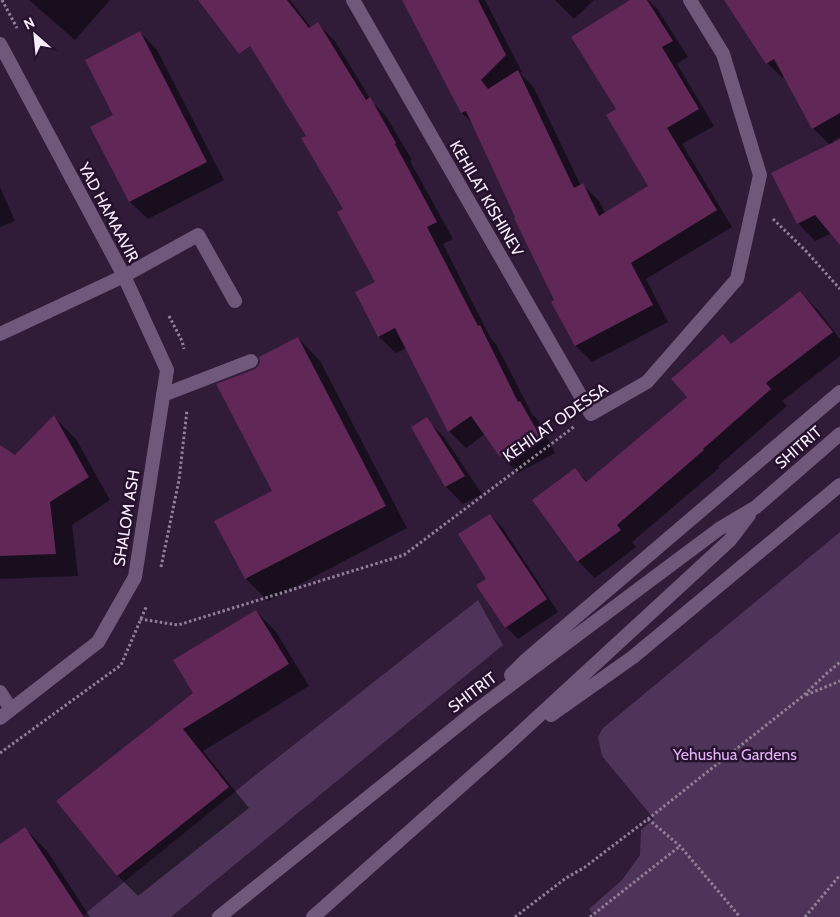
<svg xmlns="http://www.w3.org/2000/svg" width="840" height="917" font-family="Cabin,sans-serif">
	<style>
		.green { fill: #4e3458 }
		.shadow { fill: #0007 }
		.building { fill: #612756 }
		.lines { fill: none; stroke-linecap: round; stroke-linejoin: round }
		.path { stroke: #908097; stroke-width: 3; stroke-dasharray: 2.5 2.5; stroke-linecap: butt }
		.service { stroke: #70587a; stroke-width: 14 }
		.minor { stroke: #70587a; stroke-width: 14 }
		.tertiary { stroke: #70587a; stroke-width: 14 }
		.labels { text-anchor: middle; stroke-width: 5; stroke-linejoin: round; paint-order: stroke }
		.street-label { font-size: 16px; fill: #f8edfd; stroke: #26122e }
		.park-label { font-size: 16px; fill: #e2b1f6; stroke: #26122e }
	</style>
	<rect width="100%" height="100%" fill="#301b39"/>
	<!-- green -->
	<path class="green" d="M840,532v385h-246l-5,-8 33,-29 18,-25 1,-25 13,-11 -52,-63 -4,-19 5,-9z
		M478,600l25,45 -332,272h-90l172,-140z"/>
	<!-- shadow -->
	<path class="shadow" d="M29,0h81l-35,40z
		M206,0h84l21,28 7,-4 17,17 37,61 14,14 26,44 -2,1 43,78 -10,5 48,95 5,5 36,70 5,5 18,34 -37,20 -17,-17 -16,-22 -19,14 -17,-17 -42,-83 -11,5 -17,-16 -2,-54 -32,-73 -37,-74 -49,-80z
		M404,0h81l37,72 -2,1 14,15 47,98 2,-1 16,16 6,12 45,-27 -32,-76 14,-110h16l10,10 30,47 -11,7 37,62 -32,18 50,83 -86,52 22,43 -76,40 -16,-16 -23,-44 3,-1 -84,-178 -10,-10z
		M555,0h39l-20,19z
		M739,0h101v137l-7,4 7,8v94l-8,-10 -17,8 -17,-18 32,-78 -17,-17 -28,-51 -2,1 -16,-15z
		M140,32l17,18 67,130 -76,39 -18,-17 -39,-75 24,-12z
		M0,187l15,34 -15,6z
		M800,292l17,17 23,30v17l-58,45 5,5 -69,60 1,2 -87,74 4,5 -41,31 -17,-17 -44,-60 41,-31 13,12 101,-85 43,-52z
		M298,338l22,23 87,167 -139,73 -22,-22 28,-87 -19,-122z
		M54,417l22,22 34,61 -38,25 6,51 -78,3v-133l15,10z
		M426,419l18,18 38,57 -19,10 -17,-17 -33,-60z
		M490,515l12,12 56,85 -40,27 -12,-12 -18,-48z
		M256,611l20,21 33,54 -106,65 46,57 -111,88 -20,-20 77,-183z
		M25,829l22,22 43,66h-90v-72z"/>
	<!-- building -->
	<path class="building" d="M198,0h89l22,28 9,-6 48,78 4,-3 26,46 -1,1 42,78 -10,5 51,99 2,-1 38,77 2,-1 20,35 -40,21 -29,-41 -23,16 -53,-104 -17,9 -23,-45 20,-10 -38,-70 6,-3 -42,-71 5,-2 -56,-90 -11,8z
		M402,0h76l28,55 -25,25 7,9 30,-19 56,118 9,-5 16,33 49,-30 -42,-71 10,-6 -45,-72 59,-37h17l26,41 -11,6 37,62 -32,19 50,82 -86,53 22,42 -78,41 -24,-44 3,-2 -40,-82 1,-1 -49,-106 -5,2z
		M724,0h116v113l-28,16 -38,-70 -8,5z
		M140,31l67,131 -78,40 -39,-75 23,-12 -28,-55z
		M840,139v106l-25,-30 -18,9 -26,-51z
		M800,291l33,41 -67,51 5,6 -68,60 1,1 -87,75 4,5 -44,32 -45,-62 43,-32 11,14 101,-85 -16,-18 52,-45 8,10z
		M298,337l88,169 -141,73 -31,-58 58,-30 -56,-107 39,-15 2,-2 3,-4 -1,-6z
		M54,415l35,62 -39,25 6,52 -56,2v-111l15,10z
		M427,417l38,59 -20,11 -34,-60z
		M490,514l57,85 -42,29 -29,-43 10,-6 -28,-45z
		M256,610l33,54 -106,65 46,58 -112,89 -61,-75 137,-108 -20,-33z
		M25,827l59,90h-84v-73z"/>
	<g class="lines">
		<!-- path -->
		<path class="path" d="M2,0l15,28
			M773,219l32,31 35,39
			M169,316l13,25 2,8
			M161,567l18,-87 8,-70
			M140,619l38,6 226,-70 171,-129
			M806,695l34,-14
			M0,753l121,-88 26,-60
			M648,819l32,27 60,71
			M515,917l51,-39 19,-11 63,-48 155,-123 23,-22 14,-12
			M590,917l90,-71
			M805,917l35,-42"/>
		<!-- service -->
		<path class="service" d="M124,276l74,-41 37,66
			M163,395l88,-34
			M0,692l11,17"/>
		<!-- minor -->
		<path class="minor" d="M353,0l238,414 56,-32 90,-103 23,-104 -37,-121 -33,-54
			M0,334l124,-58"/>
		<!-- tertiary -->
		<path class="tertiary" d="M0,44l124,232 43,94 -32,207 -37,65 -98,76
			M511,675l16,-16 313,-267
			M551,715l82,-58 207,-172
			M219,917l254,-204 246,-184 37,-22 84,-73
			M313,917l192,-170 225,-207 19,-25"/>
	</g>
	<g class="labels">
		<!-- street labels -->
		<g class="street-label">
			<text transform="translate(487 198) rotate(60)" y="6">KEHILAT KISHINEV</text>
			<text transform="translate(109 212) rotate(62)" y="6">YAD HAMAAVIR</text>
			<text transform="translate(555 422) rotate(-35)" y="6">KEHILAT ODESSA</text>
			<text transform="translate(798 447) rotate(-41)" y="6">SHITRIT</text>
			<text transform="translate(126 518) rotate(-81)" y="6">SHALOM ASH</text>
			<text transform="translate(472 692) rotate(-37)" y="6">SHITRIT</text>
		</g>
		<!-- park labels -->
		<g class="park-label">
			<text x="735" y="760">Yehushua Gardens</text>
		</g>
	</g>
	<!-- north arrow -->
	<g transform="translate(35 35) rotate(333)" stroke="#26122e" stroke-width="4" paint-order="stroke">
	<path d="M0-4L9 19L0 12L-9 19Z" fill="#f8edfd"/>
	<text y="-8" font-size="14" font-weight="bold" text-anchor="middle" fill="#f8edfd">N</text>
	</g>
</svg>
